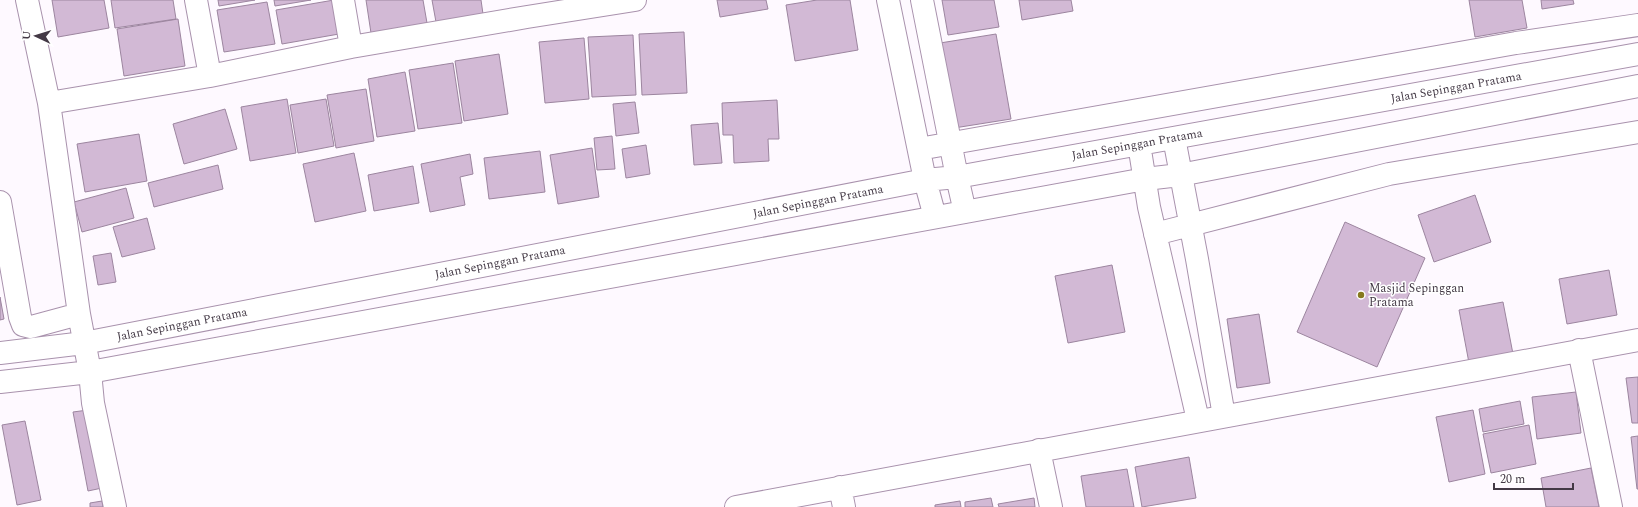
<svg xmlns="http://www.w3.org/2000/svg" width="1638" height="507" font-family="Spectral,serif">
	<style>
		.building { fill: #d2b9d5; stroke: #9c859f }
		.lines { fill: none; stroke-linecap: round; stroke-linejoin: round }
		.minor-casing { stroke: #a992ad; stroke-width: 24 }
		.minor { stroke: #fff; stroke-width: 22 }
		.poi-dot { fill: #87791e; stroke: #fff; stroke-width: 1.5 }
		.labels { text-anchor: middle; stroke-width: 3; stroke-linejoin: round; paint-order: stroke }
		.street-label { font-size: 12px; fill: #433945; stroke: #fff }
		.poi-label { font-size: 12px; fill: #433945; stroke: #fff; text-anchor: start }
	</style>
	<rect width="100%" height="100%" fill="#fef9ff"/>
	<!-- building -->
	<path class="building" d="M52,0h52l5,28 -51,9z
		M111,0h62l3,19 -61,9z
		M218,0h37l-36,6z
		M274,0h37l-36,6z
		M334,0l5,34 -57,10 -6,-34z
		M366,0h57l4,23 -56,10z
		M432,0h49l2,14 -47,8z
		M717,0h49l2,9 -48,8z
		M817,0h33l8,50 -63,11 -9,-56z
		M942,0h52l5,27 -51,8z
		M1019,0h52l2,11 -51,9z
		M1469,0h53l5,28 -52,9z
		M1541,0h32l1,4 -32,5z
		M267,2l8,42 -51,8 -7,-42z
		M178,19l7,47 -61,10 -7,-47z
		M684,32l3,61 -45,2 -3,-61z
		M996,34l15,85 -57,9 -14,-85z
		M633,35l3,60 -44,2 -4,-60z
		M584,38l5,61 -44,4 -6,-61z
		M499,54l9,60 -44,7 -9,-60z
		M453,63l9,60 -44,6 -9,-59z
		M405,72l10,59 -38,6 -9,-58z
		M366,89l8,52 -38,7 -9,-53z
		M287,99l9,54 -46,8 -9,-54z
		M326,99l8,47 -36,7 -8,-48z
		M777,100l2,39h-11l1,22 -35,2 -1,-28h-10l-1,-32z
		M635,102l4,31 -23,3 -3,-32z
		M225,109l12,40 -53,15 -11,-40z
		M718,123l4,40 -28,2 -3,-40z
		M139,134l8,47 -62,11 -8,-48z
		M612,136l3,33 -18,1 -3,-32z
		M646,145l4,29 -24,4 -4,-29z
		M592,148l7,49 -41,7 -8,-49z
		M540,151l5,41 -56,7 -5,-41z
		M354,153l12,58 -51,11 -12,-58z
		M470,154l3,20 -13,3 5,28 -35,7 -9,-48z
		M218,165l5,24 -69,18 -6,-24z
		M413,166l6,37 -45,8 -6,-36z
		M126,188l8,30 -52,14 -8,-30z
		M1475,195l16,47 -57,20 -16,-47z
		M147,218l8,31 -33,8 -9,-30z
		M1345,222l80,36 -48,109 -80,-35z
		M111,253l5,29 -18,3 -5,-29z
		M1112,265l13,67 -57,11 -13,-67z
		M1609,270l8,45 -50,9 -8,-45z
		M0,297l4,22 -4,1z
		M1503,302l10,52 -44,9 -10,-53z
		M1259,314l11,69 -33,5 -10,-69z
		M1638,377v46h-6l-6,-45z
		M1576,392l5,41 -44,6 -5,-42z
		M1520,401l4,23 -41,8 -4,-23z
		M88,410l14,78 -14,3 -15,-79z
		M1473,410l12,64 -36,8 -13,-65z
		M25,421l16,79 -24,5 -15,-80z
		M1529,425l7,39 -45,9 -8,-39z
		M1638,436v53h-1l-6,-52z
		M1189,457l7,41 -54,9 -7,-40z
		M1591,468l8,39h-53l-5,-29z
		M1127,469l7,38h-48l-5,-31z
		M991,498l2,9h-28v-5z
		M1034,498l1,9h-36l-1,-3z
		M102,501l1,6h-13v-4z
		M960,501l1,6h-26v-2z"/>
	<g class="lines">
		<defs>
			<path id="minor" d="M27,0l22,103 30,211 11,58 3,31 22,104
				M196,0l14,76
				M343,0l8,47
				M888,0l37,180 10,37
				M922,0l35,177 8,35
				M49,103l161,-27 141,-29 176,-30 108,-17
				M1174,138l23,121 27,157
				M1139,144l10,63 49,213
				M919,149l597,-106 122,-18
				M0,202l20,115 3,8 8,2 48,-13
				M1155,234l234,-60 249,-42
				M1579,350l32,157
				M0,353l84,-10 841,-163 32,-3 681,-123
				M0,382l90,-10 1055,-193 35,-4 458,-89
				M1039,450l12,57
				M840,487l4,20
				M736,507l902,-167"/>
		</defs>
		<!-- minor casing -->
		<use href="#minor" class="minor-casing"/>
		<!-- minor -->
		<use href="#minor" class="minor"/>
	</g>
	<!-- markers -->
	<circle class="poi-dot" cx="1361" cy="295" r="4"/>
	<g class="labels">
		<!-- street labels -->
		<g class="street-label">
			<text transform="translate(1456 87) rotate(-10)" y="4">Jalan Sepinggan Pratama</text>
			<text transform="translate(1137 144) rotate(-10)" y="4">Jalan Sepinggan Pratama</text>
			<text transform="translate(818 201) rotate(-11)" y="4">Jalan Sepinggan Pratama</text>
			<text transform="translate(500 262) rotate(-11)" y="4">Jalan Sepinggan Pratama</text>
			<text transform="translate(182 324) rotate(-11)" y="4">Jalan Sepinggan Pratama</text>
		</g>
		<!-- poi labels -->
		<g class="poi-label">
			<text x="1369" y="292">Masjid Sepinggan<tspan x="1369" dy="14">Pratama</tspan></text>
		</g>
	</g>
	<!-- north arrow -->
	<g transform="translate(36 36) rotate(274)" stroke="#ffffff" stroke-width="3" paint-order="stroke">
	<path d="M0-3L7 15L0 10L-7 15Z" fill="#433945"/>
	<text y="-6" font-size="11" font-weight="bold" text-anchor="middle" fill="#433945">U</text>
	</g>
	<!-- scale -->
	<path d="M1494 483v6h79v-6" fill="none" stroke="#433945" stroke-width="2"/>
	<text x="1500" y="483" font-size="12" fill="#433945" stroke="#ffffff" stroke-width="3" paint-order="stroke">20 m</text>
</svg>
